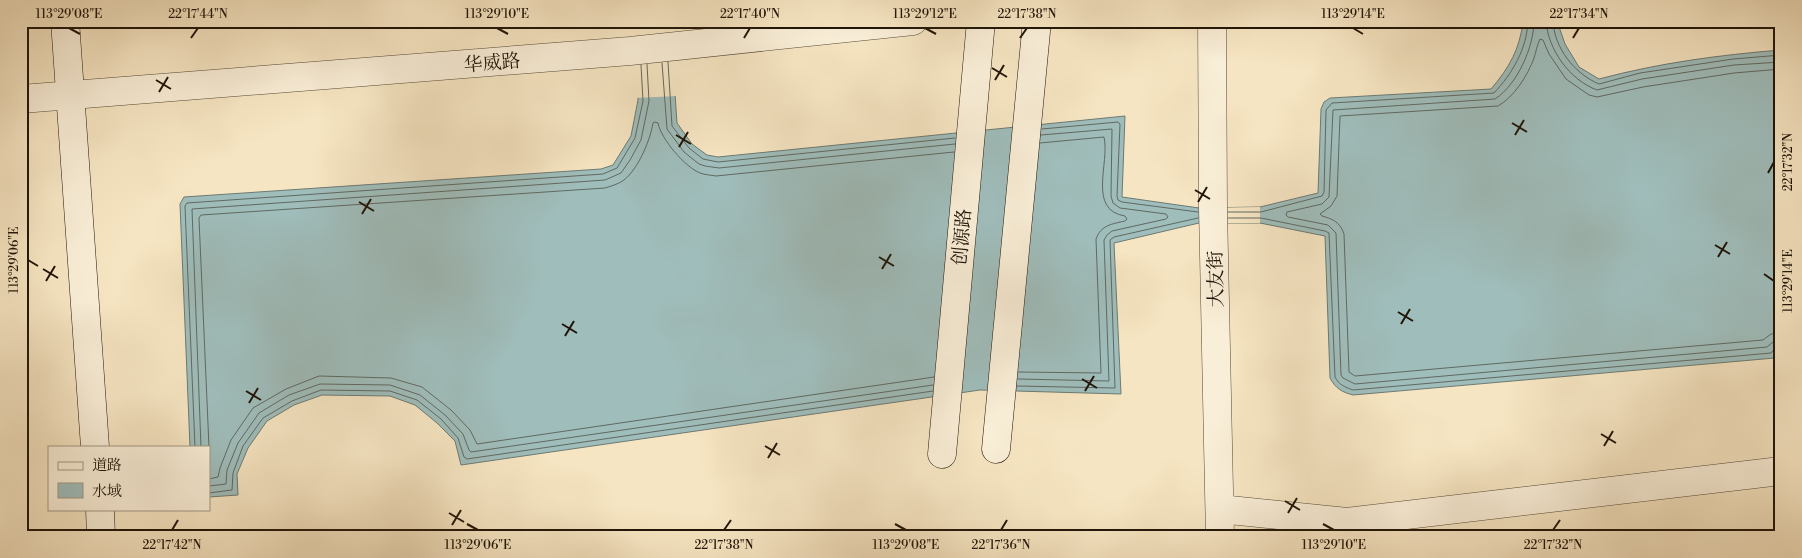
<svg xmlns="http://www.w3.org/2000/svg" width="1802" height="558" font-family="'Libre Bodoni','Noto Serif SC',serif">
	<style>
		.water { fill: #9fbdbb; stroke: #6c7a73 }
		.pier { fill: #f6e5c2 }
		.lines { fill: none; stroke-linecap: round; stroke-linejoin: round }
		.shore { stroke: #606962; stroke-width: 1 }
		.street-casing { stroke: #564936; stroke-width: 29 }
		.secondary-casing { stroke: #201508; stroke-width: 29 }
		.street { stroke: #f9eed7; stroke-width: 28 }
		.secondary { stroke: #f9eed7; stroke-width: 28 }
		.ticks { fill: none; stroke: #201508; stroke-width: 2 }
		.labels { text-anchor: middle; stroke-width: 4; stroke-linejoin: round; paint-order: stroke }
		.street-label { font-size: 19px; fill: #201508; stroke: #f9eed7 }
		.neatline { fill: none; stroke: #201508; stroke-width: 2 }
		.ticks-label { font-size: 12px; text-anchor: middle; fill: #201508 }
	</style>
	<rect width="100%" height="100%" fill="#f6e5c2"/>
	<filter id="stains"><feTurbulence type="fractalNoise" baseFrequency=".004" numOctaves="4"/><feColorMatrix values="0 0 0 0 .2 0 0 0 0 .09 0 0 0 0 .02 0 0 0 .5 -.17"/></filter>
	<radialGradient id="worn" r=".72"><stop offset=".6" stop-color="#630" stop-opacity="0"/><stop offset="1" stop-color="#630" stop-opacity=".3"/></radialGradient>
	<!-- water -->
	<path class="water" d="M1523,21h34l8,23 14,23 20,12c60,-16 120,-24 182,-29v298l-6,10 -422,37c-11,-3 -17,-6 -23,-17l-5,-142 -65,-13h-61l-85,20 7,151 -141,-4 -519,75 -6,-24 -18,-18 -22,-18 -25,-9 -68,-1 -28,10 -27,16 -19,27 -11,26 1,21 -29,2v-50h-19l-10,-243 4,-7 417,-28 12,-4 18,-29 7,-36 -3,-50 40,44 2,29 15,21 15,11 11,2 407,-41 -3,81 77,11 61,-1 58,-14 3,-84 3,-7 6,-4 161,-9c18,-21 29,-40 32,-68z"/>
	<!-- pier -->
	<path class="pier" d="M630,21h43l4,75 -42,2z
		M1260,207v16h-61v-15z"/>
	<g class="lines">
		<!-- shore -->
		<path class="shore" d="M1534,21c0,26 -17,64 -39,78l-162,11 -4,87 -7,7 -35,8 -1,3 2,2 40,8 8,8 5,142 2,3 12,6 412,-37 6,-5 8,-2
			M1546,21c2,29 24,59 51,69l45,-11 92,-14 47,-3
			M1553,21c1,27 22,53 46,63l41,-11 93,-14 48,-4
			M668,62l4,64 17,22 14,11 15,3 237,-24
			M662,63l5,66 17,23 15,12 6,2 14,2 236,-24
			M1781,69l-47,4 -91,14 -46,10 -8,-2 -23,-16 -17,-25 -6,-14 -3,-1c-3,6 -4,13 -6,19 -6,17 -20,39 -36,48l-158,10 -3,80 -6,10 -11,8 2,2c11,3 18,6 22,18l5,138 6,4 408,-36 8,-6 10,-1
			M1042,129l76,-7 2,2 -3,72 1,4 4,2 76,10
			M1228,212h33l61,-16 2,-4 2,-82 6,-7 162,-10c18,-19 33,-44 34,-72
			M1228,218h33l64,13 4,2 6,144c4,8 10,10 18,13l418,-37 5,-6 5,-1
			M1018,372l83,1 -5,-134c5,-14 16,-15 29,-18l2,-2 -2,-3c-38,-6 -15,-53 -21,-79l-64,6
			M1018,379l91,2 -5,-141 3,-5 5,-4 54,-12 2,-2 -2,-3 -46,-6 -7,-5 -2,-7 1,-67 -71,6
			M1017,386l98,2 -5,-148 4,-3 84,-19
			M195,447l-10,-241 2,-3 416,-29 14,-6 18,-30 8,-37 -2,-36
			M201,447l-9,-238 413,-29 16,-7 9,-13 11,-20 8,-39 -2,-37
			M209,447l-10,-229 2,-3 404,-27c6,-2 14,-4 19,-8 14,-11 26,-39 29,-57l2,-1 3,1c3,16 27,44 42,50 5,2 11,2 16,3l238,-24
			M209,479l9,-2 2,-9 11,-28 22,-32 33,-19 33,-13 72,2 31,9 29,23 19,20 7,14 457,-67
			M209,486l17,-2 1,-14 11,-27 21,-30 30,-18 31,-11 70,1 30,10 25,20 18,19 6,16 2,2 462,-67
			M209,493l23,-3 1,-17 10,-27 20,-28 29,-17 29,-11 69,1 27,9 24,19 17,19 6,19 3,2 466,-68"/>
		<defs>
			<path id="street" d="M1212,21l1,187 7,329
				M21,99l609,-48 283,-30
				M1220,509l127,13 434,-51"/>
			<path id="secondary" d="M65,21l30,426
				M996,449l41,-428
				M942,454l39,-433
				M100,509l1,28"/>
		</defs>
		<!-- street casing -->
		<use href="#street" class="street-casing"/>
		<!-- secondary casing -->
		<use href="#secondary" class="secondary-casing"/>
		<!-- street -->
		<use href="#street" class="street"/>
		<!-- secondary -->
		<use href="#secondary" class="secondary"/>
	</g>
	<!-- ticks -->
	<path class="ticks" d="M69,28l11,6M497,28l11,6M925,28l11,6M1353,28l10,6M191,38l7,-10M744,38l6,-10M1020,38l7,-10M1573,38l6,-10M992,68l15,9M156,80l15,9M995,80l9,-15M159,92l9,-15M1512,123l15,9M676,135l15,9M1515,135l9,-15M679,147l9,-15M1768,173l6,-11M1195,190l15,9M359,202l15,9M1198,202l9,-15M362,214l9,-15M1715,245l15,9M879,257l15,9M1718,257l9,-15M28,260l10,6M43,269l15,9M882,269l9,-15M1764,274l10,7M46,281l9,-15M1398,312l15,9M562,324l15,9M1401,324l9,-15M565,336l9,-15M1082,379l15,9M246,391l15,9M1085,391l9,-15M249,403l9,-15M1601,434l15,9M765,446l15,9M1604,446l9,-15M768,458l9,-15M1285,501l15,9M449,513l15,9M1288,513l9,-15M467,524l11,6M895,524l11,6M1323,524l11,6M452,525l9,-15M172,530l6,-10M724,530l7,-10M1001,530l6,-10M1553,530l7,-10"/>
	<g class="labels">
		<!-- street labels -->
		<g class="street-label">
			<text transform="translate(492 62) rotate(-5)" y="7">华威路</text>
			<text transform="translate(961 237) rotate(-85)" y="7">创源路</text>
			<text transform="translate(1215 279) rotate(-91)" y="7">大友街</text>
		</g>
	</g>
	<!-- margin -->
	<rect width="1802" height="558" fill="none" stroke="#f6e5c2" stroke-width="55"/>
	<!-- legend -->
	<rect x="48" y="446" width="162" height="65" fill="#f9eed7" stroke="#a29784"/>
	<rect x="58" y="462" width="25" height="8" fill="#f9eed7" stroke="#a29784"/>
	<text x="92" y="470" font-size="15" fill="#201508">道路</text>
	<rect x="58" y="483" width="25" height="15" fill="#9fbdbb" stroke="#a29784"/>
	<text x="92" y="496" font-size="15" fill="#201508">水域</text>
	<rect x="28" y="28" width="1746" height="502" class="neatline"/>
	<g class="ticks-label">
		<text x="69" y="18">113°29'08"E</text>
		<text x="198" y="18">22°17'44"N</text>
		<text x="497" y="18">113°29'10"E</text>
		<text x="750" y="18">22°17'40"N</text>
		<text x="925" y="18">113°29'12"E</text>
		<text x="1027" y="18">22°17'38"N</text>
		<text x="1353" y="18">113°29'14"E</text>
		<text x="1579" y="18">22°17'34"N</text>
		<text transform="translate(1788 162) rotate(-90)" y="4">22°17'32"N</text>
		<text transform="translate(14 260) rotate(-90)" y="4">113°29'06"E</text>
		<text transform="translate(1788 281) rotate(-90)" y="4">113°29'14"E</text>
		<text x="172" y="549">22°17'42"N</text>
		<text x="478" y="549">113°29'06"E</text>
		<text x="724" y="549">22°17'38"N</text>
		<text x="906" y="549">113°29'08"E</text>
		<text x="1001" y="549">22°17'36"N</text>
		<text x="1334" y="549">113°29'10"E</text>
		<text x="1553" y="549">22°17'32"N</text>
	</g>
	<rect width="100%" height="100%" filter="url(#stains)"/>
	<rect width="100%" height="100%" fill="url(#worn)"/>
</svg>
